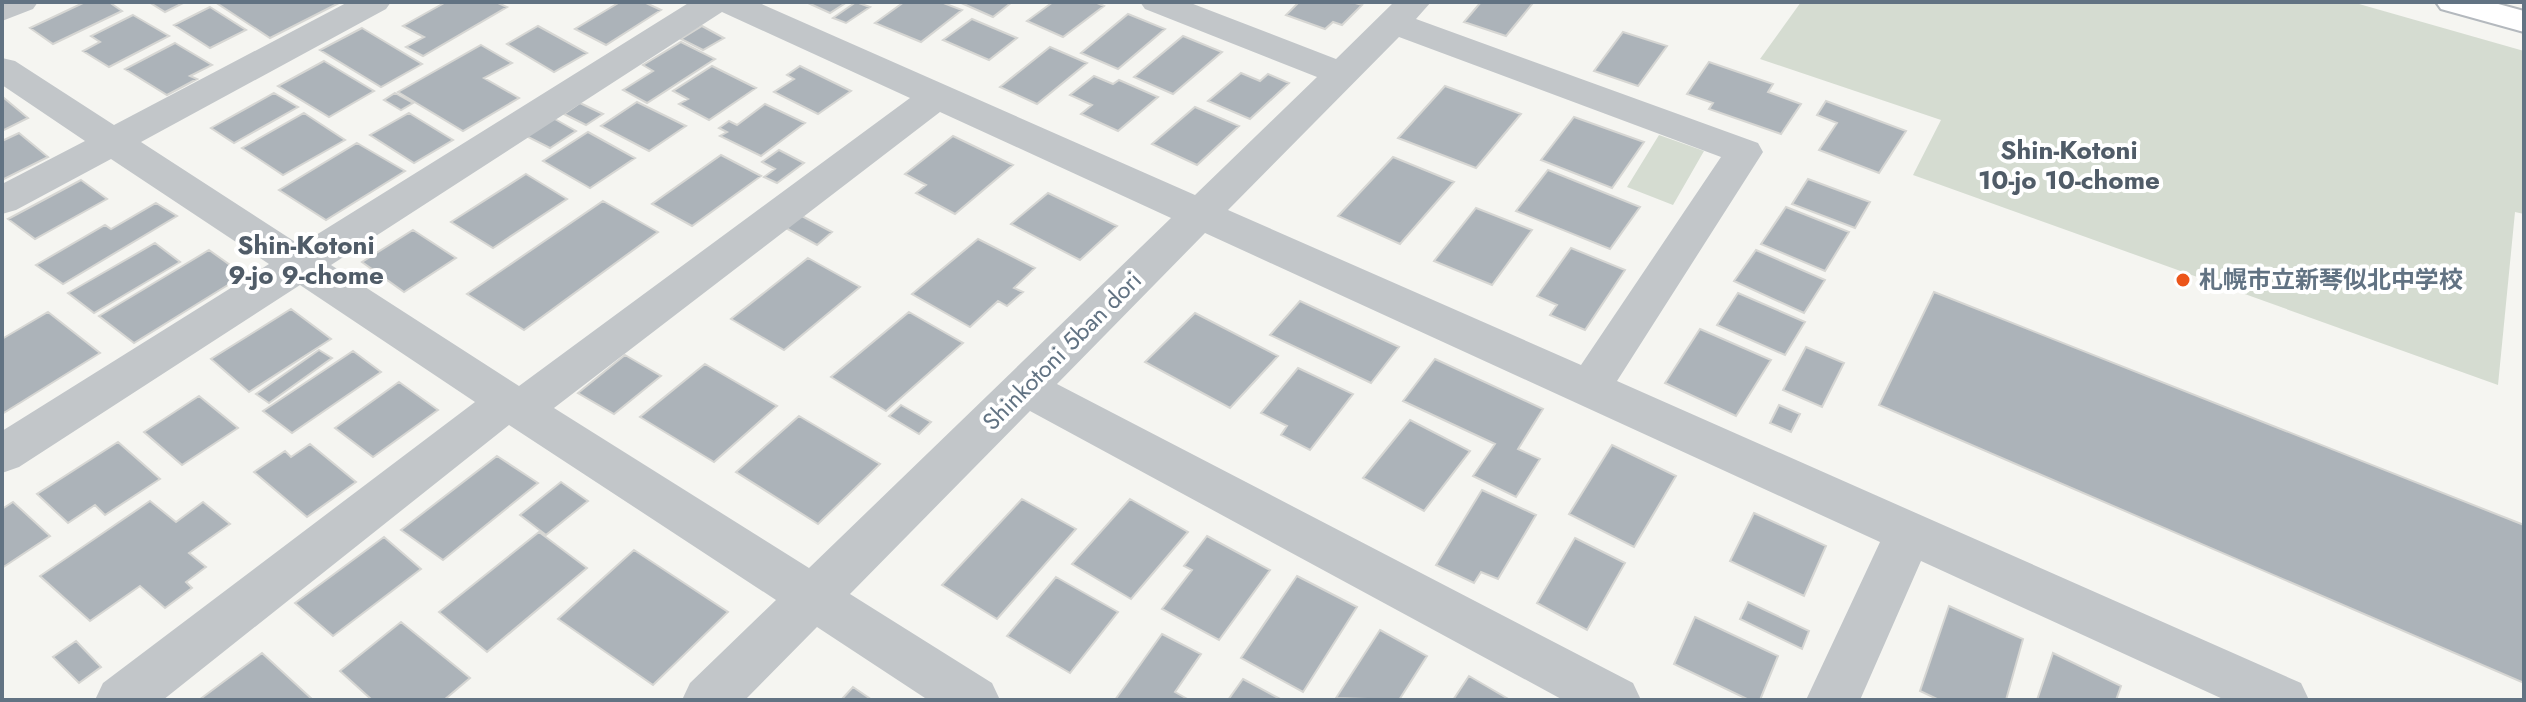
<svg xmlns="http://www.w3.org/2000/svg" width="2526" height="702" font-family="Jost,'Noto Sans JP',sans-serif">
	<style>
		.green { fill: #d5dcd1 }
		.building { fill: #acb3b9; stroke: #d6d6d3; stroke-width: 2 }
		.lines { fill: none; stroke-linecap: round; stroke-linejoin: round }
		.secondary-casing { stroke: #b4b9be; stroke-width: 4 }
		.street { fill: #c2c6c9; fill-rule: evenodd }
		.secondary { fill: #fff; fill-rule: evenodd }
		.poi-dot { fill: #ec551a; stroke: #fff; stroke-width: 3 }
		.labels { text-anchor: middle; stroke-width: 8; stroke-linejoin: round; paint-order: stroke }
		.poi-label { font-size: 24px; font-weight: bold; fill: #627383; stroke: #fff; text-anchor: start }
		.street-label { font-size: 24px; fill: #627383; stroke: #fff }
		.neighbourhood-label { font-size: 26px; font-weight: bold; fill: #505c68; stroke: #fff }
	</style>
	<rect width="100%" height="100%" fill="#f5f5f1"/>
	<!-- green -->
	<path class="green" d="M1801,2h551l172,49v163l-9,-2 -17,173 -585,-210 28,-55 -181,-61z
		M1659,135l45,16 -31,54 -46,-18z"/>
	<!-- building -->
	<path class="building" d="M85,2h24l13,9 -69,33 -23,-16z
		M149,2h36l-20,10z
		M215,2h122l2,1 -69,35z
		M446,2h50l11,5 -84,49 -17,-9 18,-10 -21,-11z
		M620,2h24l17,8 -55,35 -31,-16z
		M806,2h41l-17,11z
		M856,2l14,5 -24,16 -13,-5z
		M904,2h37l21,8 -41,32 -46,-19z
		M959,2h53l-19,15z
		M1053,2h42l9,4 -41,31 -36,-16z
		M1299,2h53l10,3 -20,20 -9,-3 -8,7 -39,-14z
		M1481,2h47l5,1 -27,33 -42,-14z
		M210,7l36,23 -36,18 -36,-23z
		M1128,14l37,15 -47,40 -37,-16z
		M133,15l36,21 -60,31 -26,-16 17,-9 -9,-6z
		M972,19l45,19 -28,22 -46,-20z
		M538,26l49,27 -33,19 -47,-28z
		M702,26l22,12 -21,12 -22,-11z
		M362,28l60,36 -41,23 -61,-37z
		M1623,32l44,14 -29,40 -44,-15z
		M1183,36l39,16 -49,42 -39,-17z
		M681,42l34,17 -68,44 -24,-13 30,-19 -10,-6z
		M175,43l37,22 -22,11 7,3 -30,16 -42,-26z
		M481,45l31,18 -28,15 35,20 -56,33 -65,-39z
		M1050,47l37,16 -50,41 -37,-17z
		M324,61l50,30 -45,26 -51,-31z
		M1709,62l64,22 -5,8 33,12 -20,30 -72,-25 4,-6 -26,-9z
		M712,66l44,22 -47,32 -30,-16 9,-5 -15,-8z
		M800,66l51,25 -33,23 -44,-22 20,-13 -7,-4z
		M1241,73l19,8 8,-7 21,9 -39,36 -42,-18z
		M1094,76l19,8 6,-4 39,17 -40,34 -37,-17 11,-9 -22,-10z
		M1445,86l76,28 -45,54 -78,-30z
		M274,93l24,14 -64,36 -23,-15z
		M395,93l18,10 -12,7 -17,-10z
		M4,98l24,20 -26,13v-32z
		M1826,101l80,30 -27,42 -60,-23 18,-27 -20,-8z
		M637,102l49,24 -37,25 -48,-25z
		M580,103l23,11 -17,11 -22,-11z
		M765,104l40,19 -44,33 -41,-20 7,-4 -8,-4 10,-7 8,4z
		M1195,107l44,19 -42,39 -45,-21z
		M304,113l41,27 -62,35 -41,-27z
		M409,113l44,27 -39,23 -44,-28z
		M1574,117l70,25 -32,46 -71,-28z
		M553,118l23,13 -26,17 -24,-12z
		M588,132l47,26 -45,30 -47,-27z
		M19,133l29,24 -46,23v-39z
		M953,136l60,29 -58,49 -39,-21 10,-8 -21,-11z
		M357,143l48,28 -79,49 -47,-30z
		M779,150l25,13 -27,20 -13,-6 11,-8 -13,-7z
		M721,155l40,21 -69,50 -40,-22z
		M1393,157l61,25 -54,62 -62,-28z
		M1548,170l92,37 -30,42 -94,-38z
		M526,174l41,25 -74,49 -42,-26z
		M1808,179l62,23 -15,26 -63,-24z
		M81,180l26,19 -72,40 -27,-20z
		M1048,193l69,33 -37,34 -69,-36z
		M603,201l55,31 -134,98 -57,-36z
		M156,203l21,13 -114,68 -27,-19 69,-40 6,4z
		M1786,207l63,25 -24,39 -64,-27z
		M1476,208l56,22 -40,55 -58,-24z
		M800,215l32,17 -15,13 -33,-18z
		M413,230l43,28 -52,34 -42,-30z
		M978,239l57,29 -21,20 9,4 -16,14 -9,-5 -28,26 -58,-33z
		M155,243l25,19 -86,51 -26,-20z
		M1571,248l54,22 -40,60 -35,-15 7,-10 -20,-9z
		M209,250l35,25 -110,68 -35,-27z
		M1756,250l69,30 -21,33 -70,-32z
		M808,258l52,29 -76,63 -53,-31z
		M1934,292l590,233v158l-645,-278z
		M1738,293l67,29 -20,33 -68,-30z
		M1300,301l99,46 -28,36 -101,-48z
		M291,309l40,30 -82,53 -38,-33z
		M48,312l52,41 -98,61v-75z
		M909,312l54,31 -77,68 -55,-34z
		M1195,313l83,43 -48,52 -85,-46z
		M1700,329l71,31 -35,56 -71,-33z
		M1806,347l38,16 -22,44 -39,-17z
		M319,350l13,8 -63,45 -13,-9z
		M353,351l28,21 -89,61 -29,-22z
		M625,355l36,21 -47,38 -36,-21z
		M1435,359l108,50 -25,40 22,10 -24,38 -43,-21 22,-32 -92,-43z
		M705,364l72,42 -63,56 -74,-45z
		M1298,368l55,26 -43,56 -29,-15 6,-9 -26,-13z
		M399,382l39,28 -65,47 -38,-29z
		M199,396l39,32 -56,37 -38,-33z
		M901,405l30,17 -12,12 -30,-18z
		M1779,405l21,9 -9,18 -21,-9z
		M799,416l81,48 -62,60 -82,-52z
		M1410,420l60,31 -46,60 -61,-33z
		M118,442l42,37 -55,36 -10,-10 -27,18 -31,-29z
		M310,444l46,38 -49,35 -53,-45 31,-21 6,6z
		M1612,445l64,31 -42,71 -65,-33z
		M497,456l41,27 -95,77 -42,-30z
		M561,482l27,19 -42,34 -26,-20z
		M1482,490l54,25 -38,64 -17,-7 -7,11 -38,-18z
		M1022,499l54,30 -79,90 -55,-34z
		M1130,499l58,33 -57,67 -59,-35z
		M150,501l26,21 27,-20 27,22 -41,29 17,14 -20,15 6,6 -27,20 -25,-22 -50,35 -50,-45z
		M13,502l37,34 -48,32v-59z
		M1754,513l72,33 -22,50 -74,-35z
		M539,532l48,36 -100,84 -48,-40z
		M1207,536l63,34 -51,70 -57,-31 30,-39 -8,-4z
		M384,537l37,32 -88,67 -38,-33z
		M1575,538l50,25 -38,67 -50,-27z
		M634,550l94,62 -75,73 -95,-66z
		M1297,576l60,31 -54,85 -62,-34z
		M1056,577l62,35 -48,61 -63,-37z
		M1748,602l61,29 -7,18 -62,-30z
		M1949,606l74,33 -17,61h-67l-19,-9z
		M1695,617l83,39 -18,44h-11l-75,-36z
		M401,622l69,56 -26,22h-72l-32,-29z
		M1380,630l47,26 -28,44 -63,-2z
		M1162,634l39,20 -26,38 14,8h-74z
		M76,641l25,26 -22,16 -26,-26z
		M262,653l51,47h-114z
		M2053,653l68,33 -5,14h-79z
		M1469,676l41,24h-57z
		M1243,679l39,21h-54z
		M853,687l19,13h-31z"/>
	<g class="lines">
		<defs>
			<path id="secondary" d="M2436,2h55l33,9v21l-83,-23z"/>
		</defs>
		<!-- secondary casing -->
		<use href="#secondary" class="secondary-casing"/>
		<!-- street -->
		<path class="street" d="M2,2h36l-5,7 -31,12z
			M348,2h43l-5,7 -245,133 159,103 390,-243h67l438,193 122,-118 -172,-68 -5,-7h48l148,57 58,-57h37l-15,17 342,124 5,9 -146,229 684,302 8,17h-84l-304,-139 -61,139h-54l74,-158 -675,-309 -148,151 576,299 8,17h-78l-533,-289 -180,183 142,89 8,17h-72l-111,-73 -72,73h-63l8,-17 86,-83 -267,-175 -346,275h-68l8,-17 372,-281 -175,-117 -281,182 -17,6v-42l267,-167 -158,-105 -95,51 -14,4v-30l83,-43 -83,-56v-27l13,3 99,64zM722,12l188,86 -391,288 -188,-121zM1399,37l322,120 -140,208 -353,-155zM940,112l231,106 -362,350 -255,-160z"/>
		<!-- secondary -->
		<use href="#secondary" class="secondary"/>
	</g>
	<!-- markers -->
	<circle class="poi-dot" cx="2183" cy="280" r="8"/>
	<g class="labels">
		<!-- poi labels -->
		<g class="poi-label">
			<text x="2199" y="288">札幌市立新琴似北中学校</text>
		</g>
		<!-- street labels -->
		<g class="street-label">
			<text transform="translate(1062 351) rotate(-45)" y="8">Shinkotoni 5ban dori</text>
		</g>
		<!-- neighbourhood labels -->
		<g class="neighbourhood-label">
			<text x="2069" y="159">Shin-Kotoni<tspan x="2069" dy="30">10-jo 10-chome</tspan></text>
			<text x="306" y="254">Shin-Kotoni<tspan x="306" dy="30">9-jo 9-chome</tspan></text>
		</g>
	</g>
	<!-- border -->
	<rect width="2526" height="702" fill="none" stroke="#627383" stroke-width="8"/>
</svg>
